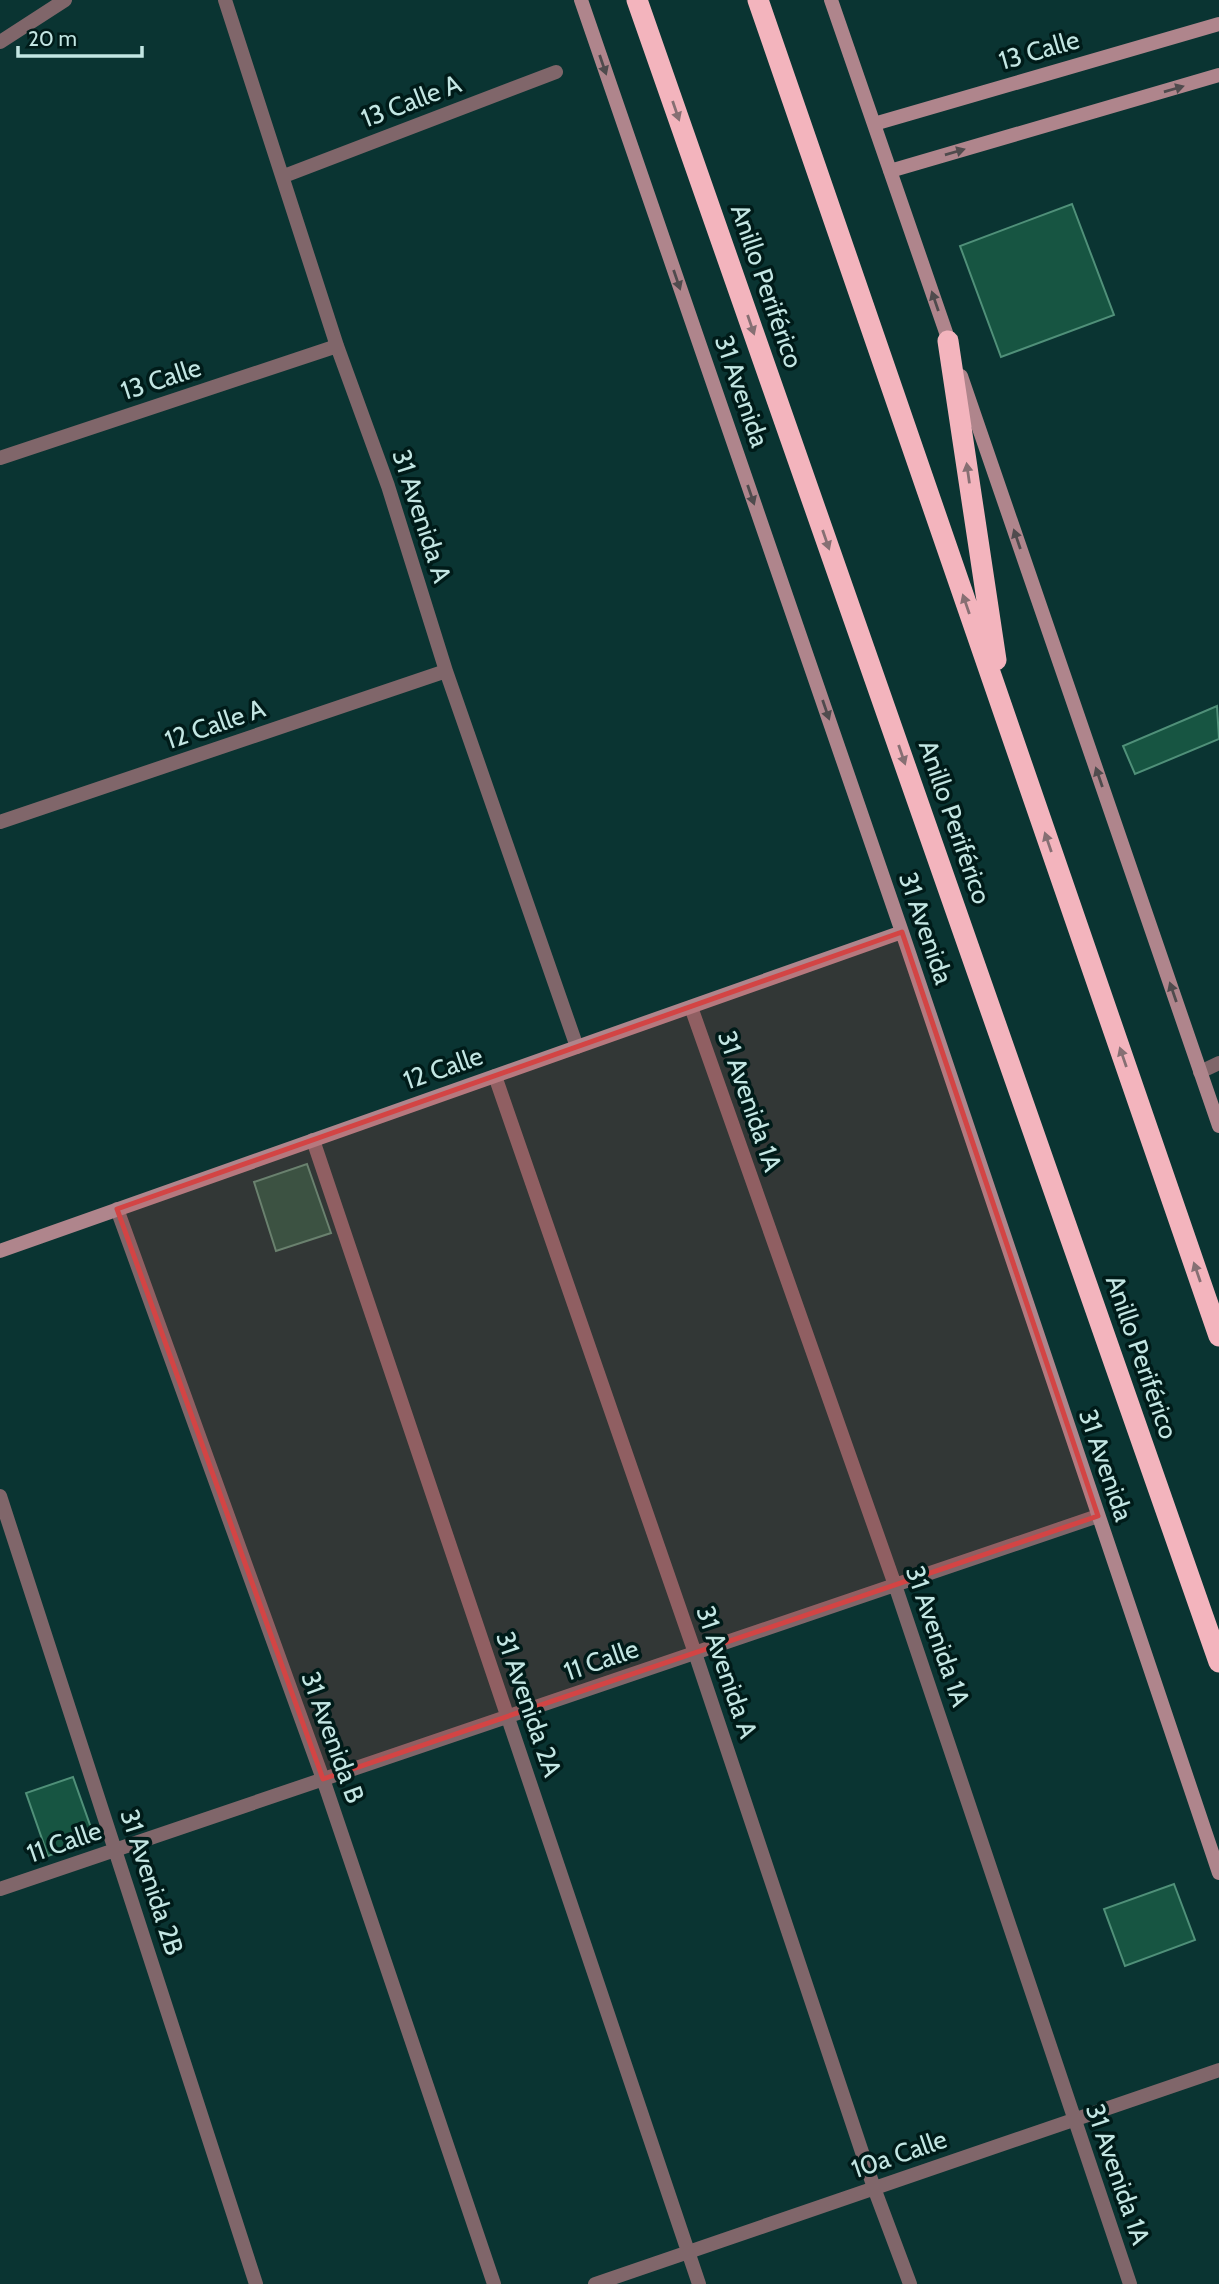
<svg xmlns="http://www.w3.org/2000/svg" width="1219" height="2284" font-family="Cabin,sans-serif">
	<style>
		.building { fill: #175542; stroke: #509079; stroke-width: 2 }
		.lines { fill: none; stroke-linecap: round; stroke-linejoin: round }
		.street { stroke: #80666a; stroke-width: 14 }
		.secondary { stroke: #af858c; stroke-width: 14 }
		.highway { stroke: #f3b4bd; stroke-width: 21 }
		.oneway { fill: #4f4b4d }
		.oneway2 { fill: #866f73 }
		.marked { fill: #d34444; fill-opacity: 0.2; stroke: #d34444; stroke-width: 5; stroke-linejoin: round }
		.labels { text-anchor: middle; stroke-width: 7; stroke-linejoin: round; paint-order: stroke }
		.street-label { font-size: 26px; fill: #c3e6e3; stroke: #001b19 }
	</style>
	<rect width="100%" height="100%" fill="#0a3432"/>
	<!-- building -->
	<path class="building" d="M1072,204l42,111 -113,42 -41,-111z
		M1217,706l2,33 -84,35 -12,-28z
		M307,1164l24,69 -55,18 -22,-69z
		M73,1777l22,62 -47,17 -22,-63z
		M1174,1884l21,56 -70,26 -21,-57z"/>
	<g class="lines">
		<!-- street -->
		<path class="street" d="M225,0l112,346 51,140 58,185 131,376
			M0,42l65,-42
			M284,176l272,-104
			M0,458l337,-112
			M0,822l446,-151
			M691,1007l204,578 235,699
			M1200,1072l19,-9
			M495,1076l200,577 179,535 36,96
			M313,1140l386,1144
			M117,1209l206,570 171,505
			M0,1496l256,788
			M0,1889l1098,-373
			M595,2284l624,-214"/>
		<!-- secondary -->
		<path class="secondary" d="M581,0l321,932 317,941
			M831,0l120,347
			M874,124l345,-100
			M890,171l329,-96
			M961,376l258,750
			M0,1251l902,-319"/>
		<!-- highway -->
		<path class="highway" d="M637,0l582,1662
			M758,0l461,1336
			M948,341l48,319"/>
	</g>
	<!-- one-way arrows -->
	<defs><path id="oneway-solid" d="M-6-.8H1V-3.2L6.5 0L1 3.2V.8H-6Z" transform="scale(1.75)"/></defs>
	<g class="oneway">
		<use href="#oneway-solid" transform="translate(603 65) rotate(71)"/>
		<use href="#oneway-solid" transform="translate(1174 89) rotate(-16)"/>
		<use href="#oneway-solid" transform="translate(955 152) rotate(-16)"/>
		<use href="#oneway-solid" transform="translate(677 280) rotate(71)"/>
		<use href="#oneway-solid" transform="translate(935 301) rotate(-109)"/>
		<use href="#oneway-solid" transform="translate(751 495) rotate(71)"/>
		<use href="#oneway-solid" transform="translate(1017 539) rotate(-109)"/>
		<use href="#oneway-solid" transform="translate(826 710) rotate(71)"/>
		<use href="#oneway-solid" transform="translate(1099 777) rotate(-109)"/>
		<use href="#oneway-solid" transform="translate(1173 992) rotate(-109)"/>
	</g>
	<g class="oneway2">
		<use href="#oneway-solid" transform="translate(676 111) rotate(71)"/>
		<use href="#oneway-solid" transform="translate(751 325) rotate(71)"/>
		<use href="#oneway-solid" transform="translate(968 473) rotate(-98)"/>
		<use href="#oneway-solid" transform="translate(826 540) rotate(71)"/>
		<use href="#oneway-solid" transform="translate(966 604) rotate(-109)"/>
		<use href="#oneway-solid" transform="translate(902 755) rotate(71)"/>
		<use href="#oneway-solid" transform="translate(1048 842) rotate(-109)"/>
		<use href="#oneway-solid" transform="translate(1123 1057) rotate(-109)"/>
		<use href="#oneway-solid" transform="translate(1197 1272) rotate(-109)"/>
	</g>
	<!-- marked area -->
	<path class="marked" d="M902,932l196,584 -775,263 -206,-570z"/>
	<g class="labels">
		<!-- street labels -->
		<g class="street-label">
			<text transform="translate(1039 50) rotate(-16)" y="9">13 Calle</text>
			<text transform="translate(411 101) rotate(-21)" y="9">13 Calle A</text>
			<text transform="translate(767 286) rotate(71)" y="9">Anillo Periférico</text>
			<text transform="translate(161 379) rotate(-18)" y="9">13 Calle</text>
			<text transform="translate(742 391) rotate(71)" y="9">31 Avenida</text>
			<text transform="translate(422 516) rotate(72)" y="9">31 Avenida A</text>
			<text transform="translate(215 724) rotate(-19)" y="9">12 Calle A</text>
			<text transform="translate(955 822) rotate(71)" y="9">Anillo Periférico</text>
			<text transform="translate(926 928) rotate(71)" y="9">31 Avenida</text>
			<text transform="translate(443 1068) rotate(-19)" y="9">12 Calle</text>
			<text transform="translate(750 1101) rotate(71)" y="9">31 Avenida 1A</text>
			<text transform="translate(1142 1357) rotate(71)" y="9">Anillo Periférico</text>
			<text transform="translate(1106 1465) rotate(71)" y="9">31 Avenida</text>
			<text transform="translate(938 1636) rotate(71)" y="9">31 Avenida 1A</text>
			<text transform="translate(601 1660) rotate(-19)" y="9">11 Calle</text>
			<text transform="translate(727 1672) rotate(71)" y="9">31 Avenida A</text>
			<text transform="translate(529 1704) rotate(71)" y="9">31 Avenida 2A</text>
			<text transform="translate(333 1737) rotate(70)" y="9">31 Avenida B</text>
			<text transform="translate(64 1842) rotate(-19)" y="9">11 Calle</text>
			<text transform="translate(152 1882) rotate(72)" y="9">31 Avenida 2B</text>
			<text transform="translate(899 2154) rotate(-19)" y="9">10a Calle</text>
			<text transform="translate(1118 2174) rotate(71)" y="9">31 Avenida 1A</text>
		</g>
	</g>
	<!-- scale -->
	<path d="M18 46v10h124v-10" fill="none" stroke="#c3e6e3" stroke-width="3.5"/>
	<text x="28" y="46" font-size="21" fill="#c3e6e3" stroke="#001b19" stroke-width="5" paint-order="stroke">20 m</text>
</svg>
